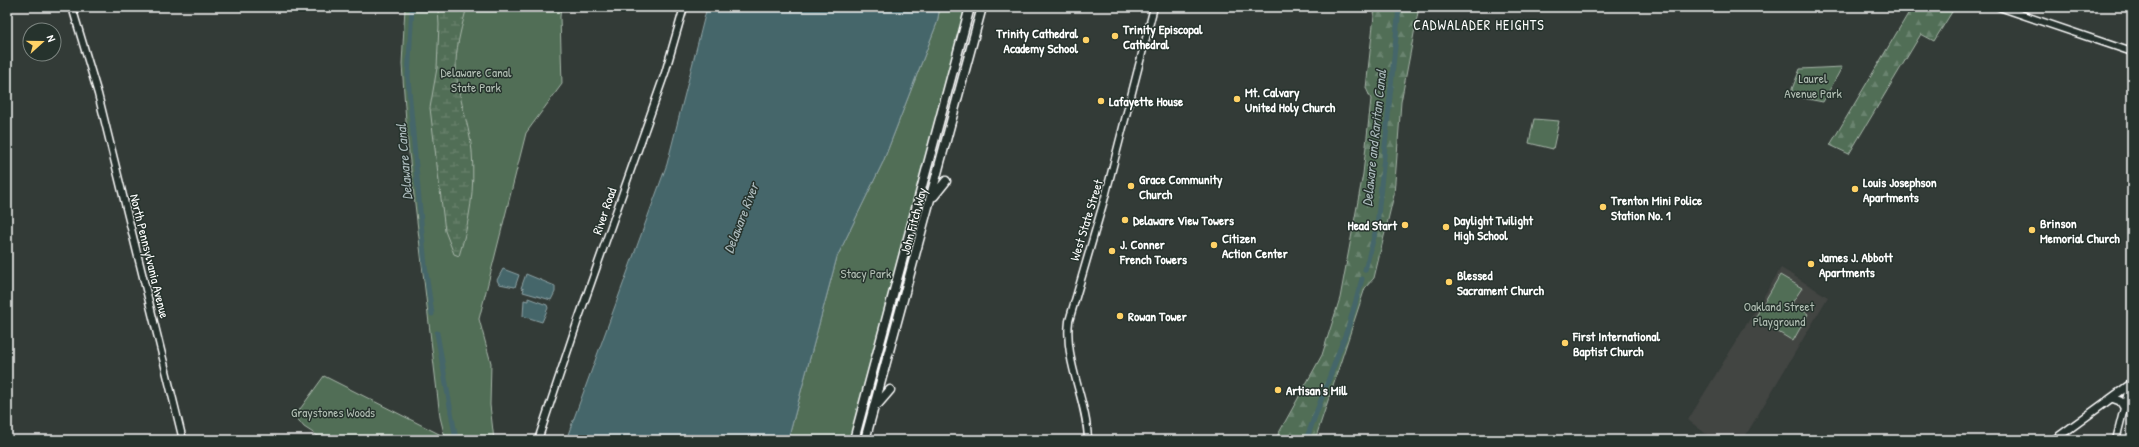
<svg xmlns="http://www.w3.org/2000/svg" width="2139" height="447" font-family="'Patrick Hand',sans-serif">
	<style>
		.built { fill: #424442 }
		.green { fill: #516e56; stroke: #a8b6aa }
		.forest { fill: url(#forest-firs); stroke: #a8b6aa }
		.wetland { fill: url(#wetland-marsh); stroke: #a8b6aa }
		.water { fill: #44666a; stroke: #8fa3a6 }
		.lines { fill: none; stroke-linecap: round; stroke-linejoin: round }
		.canal { stroke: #44666a; stroke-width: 5 }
		.secondary-casing { stroke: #fff; stroke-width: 9 }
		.primary-casing { stroke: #fff; stroke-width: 10 }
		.highway-casing { stroke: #fff; stroke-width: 11 }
		.secondary { stroke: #26332d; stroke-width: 6 }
		.primary { stroke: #26332d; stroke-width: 7 }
		.highway { stroke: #26332d; stroke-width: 8 }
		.poi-dot { fill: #ffd166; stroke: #26332d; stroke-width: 1.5 }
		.labels { text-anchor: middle; stroke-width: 3; stroke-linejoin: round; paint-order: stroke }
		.poi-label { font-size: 13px; font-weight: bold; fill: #fff; stroke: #26332d; text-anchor: start }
		.park-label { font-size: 13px; fill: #b1beb3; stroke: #26332d }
		.street-label { font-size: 13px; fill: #fff; stroke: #26332d }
		.neighbourhood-label { font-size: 14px; letter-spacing: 1px; fill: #fff; stroke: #26332d }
		.water-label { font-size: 14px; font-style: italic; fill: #abbabc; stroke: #26332d }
	</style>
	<defs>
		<pattern id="forest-firs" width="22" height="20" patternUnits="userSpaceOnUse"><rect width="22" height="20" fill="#516e56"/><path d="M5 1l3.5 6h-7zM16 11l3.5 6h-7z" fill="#6b846f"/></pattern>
		<pattern id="wetland-marsh" width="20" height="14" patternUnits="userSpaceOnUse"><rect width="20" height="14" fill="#516e56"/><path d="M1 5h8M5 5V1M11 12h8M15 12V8" fill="none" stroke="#6b846f"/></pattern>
	</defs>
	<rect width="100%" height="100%" fill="#333b37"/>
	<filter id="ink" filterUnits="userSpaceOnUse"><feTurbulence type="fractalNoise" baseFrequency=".025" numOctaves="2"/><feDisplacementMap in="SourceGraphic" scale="8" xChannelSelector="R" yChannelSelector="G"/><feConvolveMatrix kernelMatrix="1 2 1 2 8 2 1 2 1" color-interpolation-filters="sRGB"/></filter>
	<g filter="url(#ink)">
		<!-- built -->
		<path class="built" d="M1781,268l47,29 -85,143h-29l-26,-20z"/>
		<!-- green -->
		<path class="green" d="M405,7h156l-1,10 2,67 -36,49 -47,186 12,44 -1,42 4,35h-170l-20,-13 -9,-11 29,-40 121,61 -5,-20 -33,-281 -5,-72z
			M940,7h30l-116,433h-66l49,-183 46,-95 54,-139z
			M1842,67l-19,35 -30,-6 -1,-7 8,-20z
			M1534,119l25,2 -6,28 -24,-6z
			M1780,275l22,13 -10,15 16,11 -15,27 -38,-23z"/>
		<!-- forest -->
		<path class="forest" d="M1375,7h44l-18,95 -7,93 -20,83 -9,10 -50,152h-40l47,-85 18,-57 23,-124 8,-75 -5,-11z
			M1912,7h43l-21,34 -13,-7 -72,120 -19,-9z"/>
		<!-- wetland -->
		<path class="wetland" d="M438,7h29c-5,18 -10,36 -11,54 -1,30 13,60 16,90 3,38 -2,69 -13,105l-5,-2 -9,-23 -15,-123 7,-40 2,-43z"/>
		<!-- water -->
		<path class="water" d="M707,7h233l-3,16 -54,139 -46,95 -49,183h-222l101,-276z
			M503,269l16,6 -4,12 -16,-3 -2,-4z
			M526,274l29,12v6l-4,8 -28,-8 1,-3 -3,-1z
			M528,298l19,7 1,3 -6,14 -19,-6 1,-16 4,1z"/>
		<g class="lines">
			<!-- canal -->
			<path class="canal" d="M412,7l-4,71 17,188 7,48
				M1365,270l12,-44 22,-219
				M437,333l19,107
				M1306,440l43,-115 13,-46"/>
			<defs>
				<path id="secondary" d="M72,7l26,87 85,346
					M1999,7l133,45
					M538,440l40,-120 87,-247 19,-66
					M1088,440c-1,-40 -24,-78 -19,-119l36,-124 49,-190
					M2116,440l16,-64"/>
				<path id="primary" d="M2112,398l8,3 4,6
					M2054,440l78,-57"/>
				<path id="highway" d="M934,196l12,-15
					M878,404l12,-14
					M854,440l116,-433
					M865,440l117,-433"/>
			</defs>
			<!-- secondary casing -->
			<use href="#secondary" class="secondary-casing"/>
			<!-- primary casing -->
			<use href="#primary" class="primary-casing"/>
			<!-- highway casing -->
			<use href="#highway" class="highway-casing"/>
			<!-- secondary -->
			<use href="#secondary" class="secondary"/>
			<!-- primary -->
			<use href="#primary" class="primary"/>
			<!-- highway -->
			<use href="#highway" class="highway"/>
		</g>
	</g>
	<!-- markers -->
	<g class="poi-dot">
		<circle cx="1115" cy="36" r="4"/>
		<circle cx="1086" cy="40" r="4"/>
		<circle cx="1237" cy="99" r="4"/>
		<circle cx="1101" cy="101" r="4"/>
		<circle cx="1131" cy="186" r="4"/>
		<circle cx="1855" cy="189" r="4"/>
		<circle cx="1603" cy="207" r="4"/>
		<circle cx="1125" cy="220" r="4"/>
		<circle cx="1405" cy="225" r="4"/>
		<circle cx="1446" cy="227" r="4"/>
		<circle cx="2032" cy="230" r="4"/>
		<circle cx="1214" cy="245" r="4"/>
		<circle cx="1112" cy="251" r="4"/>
		<circle cx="1811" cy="264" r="4"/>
		<circle cx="1449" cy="282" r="4"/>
		<circle cx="1120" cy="316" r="4"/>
		<circle cx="1565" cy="343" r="4"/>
		<circle cx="1278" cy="390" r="4"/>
	</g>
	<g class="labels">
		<!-- poi labels -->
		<g class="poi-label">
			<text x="1123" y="34">Trinity Episcopal<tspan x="1123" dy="15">Cathedral</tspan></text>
			<text x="1078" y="38" text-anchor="end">Trinity Cathedral<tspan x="1078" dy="15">Academy School</tspan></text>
			<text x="1245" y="97">Mt. Calvary<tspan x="1245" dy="15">United Holy Church</tspan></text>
			<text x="1109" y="106">Lafayette House</text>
			<text x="1139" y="184">Grace Community<tspan x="1139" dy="15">Church</tspan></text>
			<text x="1863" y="187">Louis Josephson<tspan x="1863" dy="15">Apartments</tspan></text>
			<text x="1611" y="205">Trenton Mini Police<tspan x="1611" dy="15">Station No. 1</tspan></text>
			<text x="1133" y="225">Delaware View Towers</text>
			<text x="1454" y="225">Daylight Twilight<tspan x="1454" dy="15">High School</tspan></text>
			<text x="2040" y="228">Brinson<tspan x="2040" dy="15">Memorial Church</tspan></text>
			<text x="1397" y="230" text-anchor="end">Head Start</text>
			<text x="1222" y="243">Citizen<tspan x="1222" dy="15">Action Center</tspan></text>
			<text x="1120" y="249">J. Conner<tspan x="1120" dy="15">French Towers</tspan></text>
			<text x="1819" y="262">James J. Abbott<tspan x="1819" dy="15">Apartments</tspan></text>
			<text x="1457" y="280">Blessed<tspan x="1457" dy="15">Sacrament Church</tspan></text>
			<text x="1128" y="321">Rowan Tower</text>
			<text x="1573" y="341">First International<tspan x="1573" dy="15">Baptist Church</tspan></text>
			<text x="1286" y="395">Artisan's Mill</text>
		</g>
		<!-- park labels -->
		<g class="park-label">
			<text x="476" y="77">Delaware Canal<tspan x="476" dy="15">State Park</tspan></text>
			<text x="1813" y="83">Laurel<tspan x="1813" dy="15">Avenue Park</tspan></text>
			<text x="866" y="278">Stacy Park</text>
			<text x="1779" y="311">Oakland Street<tspan x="1779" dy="15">Playground</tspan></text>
			<text x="333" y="417">Graystones Woods</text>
		</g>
		<!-- street labels -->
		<g class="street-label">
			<text transform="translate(604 211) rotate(-71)" y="5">River Road</text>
			<text transform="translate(1086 220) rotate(-73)" y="5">West State Street</text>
			<text transform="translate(913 221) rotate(-75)" y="5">John Fitch Way</text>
			<text transform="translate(150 256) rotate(76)" y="5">North Pennsylvania Avenue</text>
		</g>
		<!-- neighbourhood labels -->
		<g class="neighbourhood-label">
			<text x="1479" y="30">CADWALADER HEIGHTS</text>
		</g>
		<!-- water labels -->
		<g class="water-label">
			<text transform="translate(1374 138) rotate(-84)" y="5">Delaware and Raritan Canal</text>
			<text transform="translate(404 162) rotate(-95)" y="5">Delaware Canal</text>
			<text transform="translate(741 218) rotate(-69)" y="5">Delaware River</text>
		</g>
	</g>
	<!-- margin -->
	<rect width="2139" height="447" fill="none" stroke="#26332d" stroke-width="24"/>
	<rect x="12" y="12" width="2115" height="423" fill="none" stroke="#fff" stroke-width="1.5" filter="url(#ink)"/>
	<!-- north arrow -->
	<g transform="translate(42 42) rotate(69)"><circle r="19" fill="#26332d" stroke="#7d8581"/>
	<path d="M0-3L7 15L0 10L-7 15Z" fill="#ffd166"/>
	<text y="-6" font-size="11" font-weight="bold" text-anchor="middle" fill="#ffffff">N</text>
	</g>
</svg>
